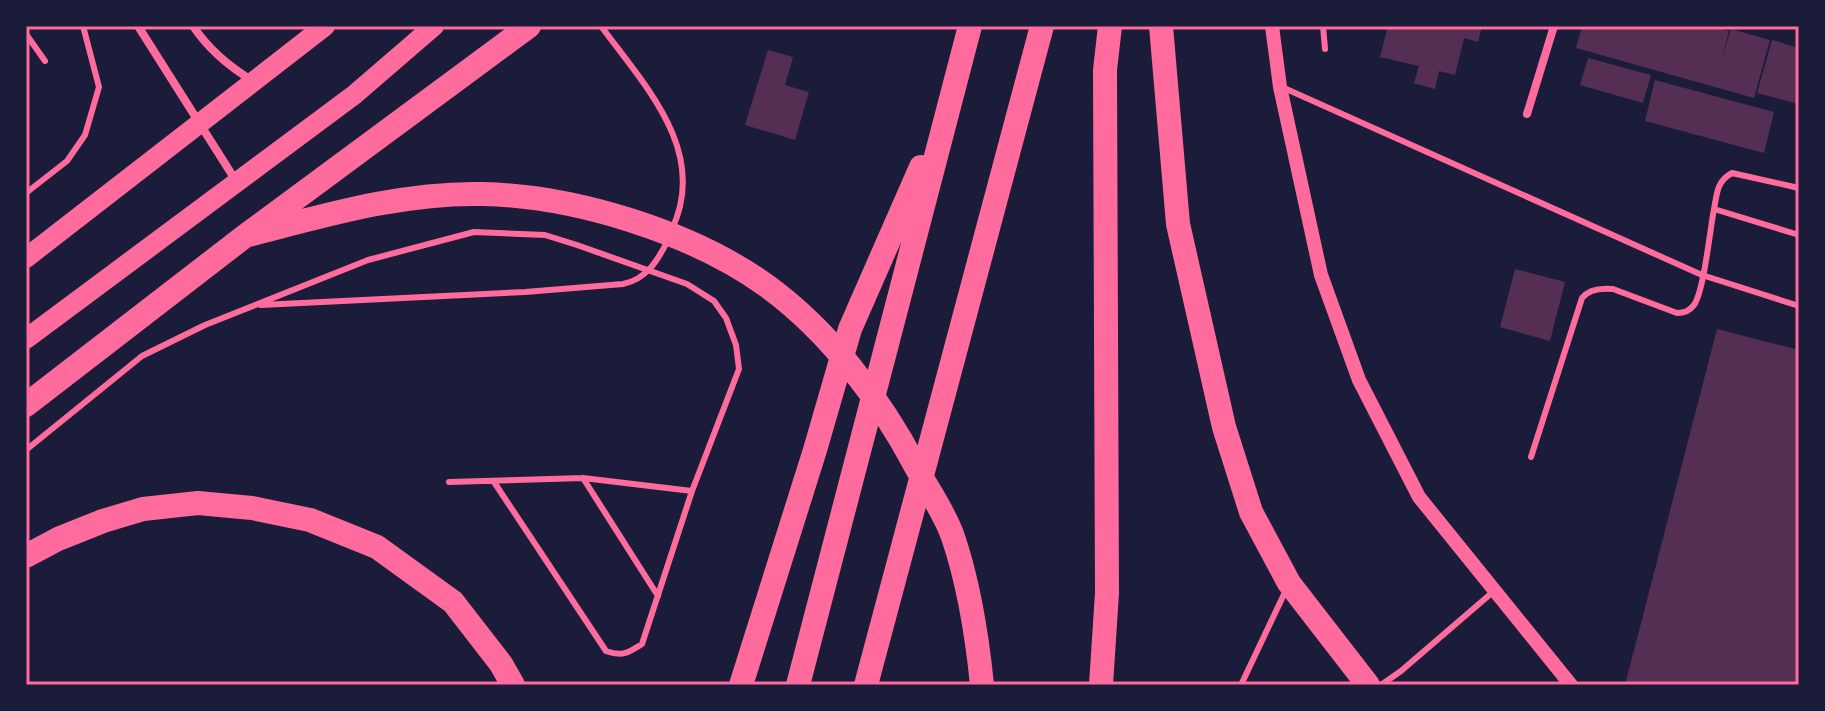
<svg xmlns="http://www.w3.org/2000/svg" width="1825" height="711" font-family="'Noto Sans',sans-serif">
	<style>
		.building { fill: #542f53 }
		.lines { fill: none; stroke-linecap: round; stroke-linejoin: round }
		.service { stroke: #ff6b9d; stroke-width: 6 }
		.minor { stroke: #ff6b9d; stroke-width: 8 }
		.tertiary { stroke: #ff6b9d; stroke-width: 14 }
		.primary { stroke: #ff6b9d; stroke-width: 20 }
		.motorway { stroke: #ff6b9d; stroke-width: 24 }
		.neatline { fill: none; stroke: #ff6b9d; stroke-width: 3 }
	</style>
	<rect width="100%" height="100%" fill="#1b1b3a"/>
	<!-- building -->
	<path class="building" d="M1388,26h94l-4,16 -14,-4 -9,37 -16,-4 -4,18 -21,-6 5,-17 -39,-9z
		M1582,26h130l17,5 -7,28 9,-30 39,11 -16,58 -178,-50z
		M1772,40l27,8v56l-42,-11z
		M768,50l25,7 -8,28 24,7 -14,48 -50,-15z
		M1588,58l63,17 -8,28 -63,-18z
		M1655,80l119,32 -10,41 -119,-32z
		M1515,269l50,13 -15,59 -50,-14z
		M1717,329l82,21v335h-174z"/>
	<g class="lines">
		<!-- service -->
		<path class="service" d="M601,26c43,59 108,125 71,203
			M1323,26l2,23
			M26,34l19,27
			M1284,88l418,187 97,31
			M26,193l41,-32 18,-26 14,-48 -16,-61
			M1714,209c3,-16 3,-28 18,-36l67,15
			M261,305l264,-13 98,-8c24,-5 35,-24 45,-44
			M26,450l116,-94 63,-31 163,-65 106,-28 71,3 32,10 110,39 27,17 12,17 10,27 3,24 -47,122 -50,153c-14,9 -20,13 -36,7l-112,-169
			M1531,457l51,-159c7,-9 20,-10 31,-9l64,24c8,0 12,-2 17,-8 10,-14 16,-76 20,-96l85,26
			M583,478l75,118
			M449,482l134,-4 109,13
			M1241,685l45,-95
			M1381,685l20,-14 93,-80"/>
		<!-- minor -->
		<path class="minor" d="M138,26l98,155
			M193,26c16,24 35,40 60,55
			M1527,114l27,-88"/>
		<!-- tertiary -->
		<path class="tertiary" d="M1272,26l8,61 41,188 38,105 60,117 152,188"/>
		<!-- primary -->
		<path class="primary" d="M26,258l299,-232
			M26,339l328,-244 80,-69"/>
		<!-- motorway -->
		<path class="motorway" d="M1161,26l17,198 46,203 27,85 38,71 79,102
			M245,236c78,-20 157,-44 238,-42 92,2 209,38 284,92 63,46 113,113 149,181 12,23 29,46 37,70 16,47 24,98 29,148
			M26,405l219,-169 284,-210
			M26,556l32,-17 45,-18 40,-12 55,-6 54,5 58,12 67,27 76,55 48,62 12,21
			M741,685l74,-235 35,-121 71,-162
			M798,685l172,-659
			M866,685l176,-659
			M1101,685l6,-92 -2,-523 5,-44"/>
	</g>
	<!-- border -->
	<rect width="1825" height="711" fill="none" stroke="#1b1b3a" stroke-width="56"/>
	<rect x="28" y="28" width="1769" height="655" class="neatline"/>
</svg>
